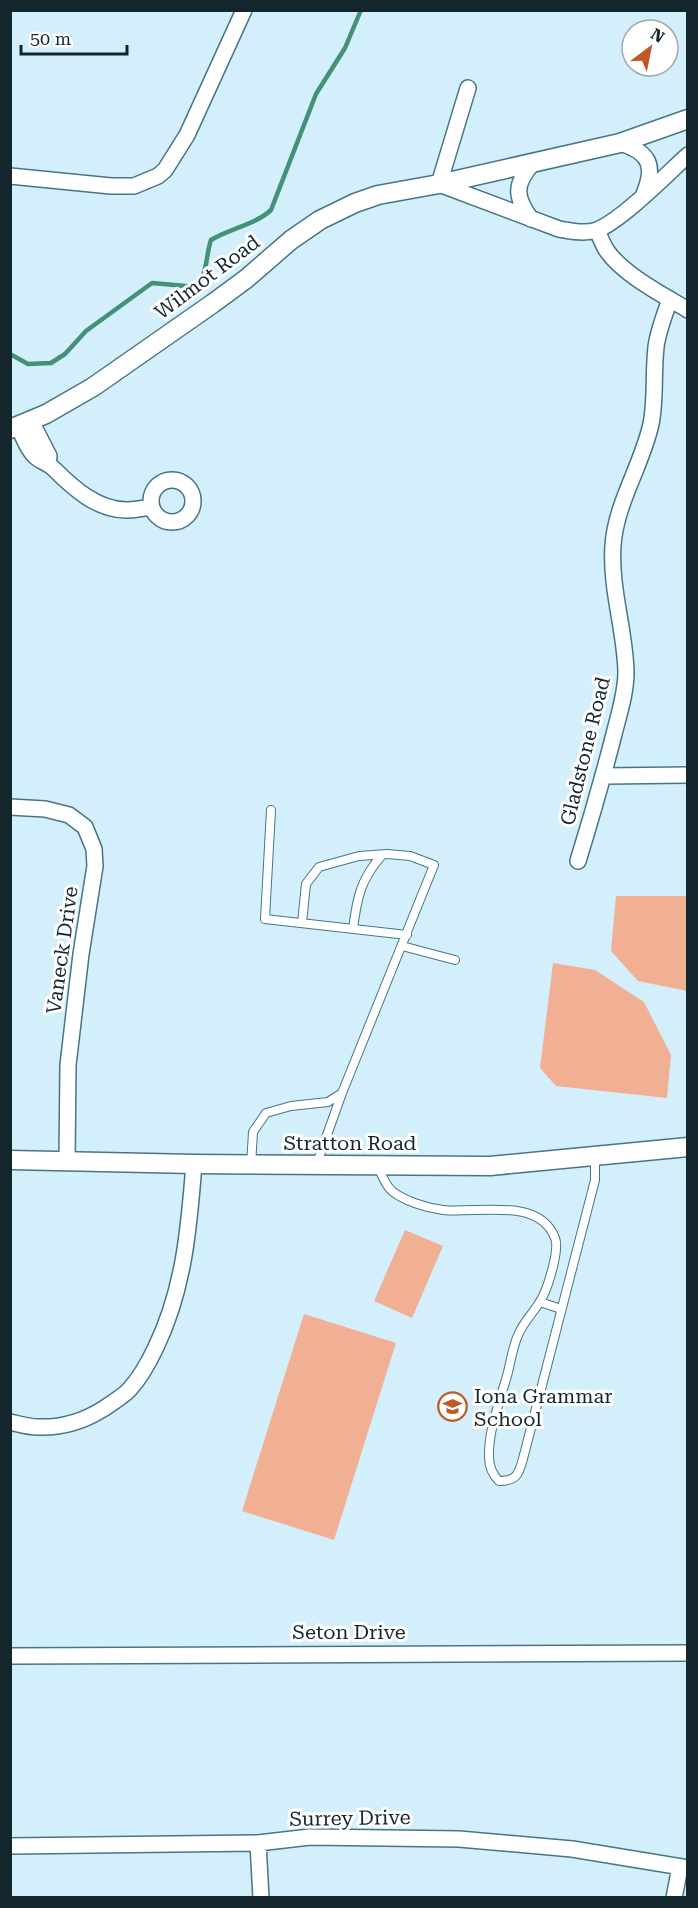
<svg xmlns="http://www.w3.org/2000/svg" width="698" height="1908" font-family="'Roboto Serif',serif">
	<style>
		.green { fill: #f1b094 }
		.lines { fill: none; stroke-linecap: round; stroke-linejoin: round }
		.stream { stroke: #439177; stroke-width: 4.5 }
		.service-casing { stroke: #477586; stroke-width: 10 }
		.minor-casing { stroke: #477586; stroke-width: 18 }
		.tertiary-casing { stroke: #477586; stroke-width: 21 }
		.service { stroke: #fff; stroke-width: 8 }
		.minor { stroke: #fff; stroke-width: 15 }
		.tertiary { stroke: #fff; stroke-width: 18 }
		.labels { text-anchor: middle; stroke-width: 6; stroke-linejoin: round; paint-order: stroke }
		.street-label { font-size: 20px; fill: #13262e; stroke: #fff }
		.poi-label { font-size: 20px; fill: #13262e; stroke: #fff; text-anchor: start }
	</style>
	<rect width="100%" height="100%" fill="#d3effb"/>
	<!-- green -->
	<path class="green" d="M616,896h71v95l-49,-10 -27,-30z
		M553,963l42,7 49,32 27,53 -4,43 -111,-12 -16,-18z
		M405,1230l38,16 -31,72 -38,-17z
		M304,1314l92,29 -62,197 -92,-29z"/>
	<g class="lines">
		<!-- stream -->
		<path class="stream" d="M10,354l18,10 23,-1 14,-9 21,-23 66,-48 45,4c10,-11 9,-33 14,-47 19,-12 44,-15 60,-30l45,-116 29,-46 16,-38"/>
		<defs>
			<path id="service" d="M271,810l-6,109 142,16
				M302,923l4,-39 13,-17 40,-11 28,-2 23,2 24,9 -92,228 -25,70
				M353,929c4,-32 8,-50 29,-74
				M402,946l53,14
				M251,1165l2,-33 13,-19 25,-7 37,-4 14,-9
				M378,1167c4,8 7,18 14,24 12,10 35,17 51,19 33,4 96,-14 112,28 5,12 -8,54 -16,65 -6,10 -15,19 -20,30 -6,12 -8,27 -11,39 -7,27 -20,57 -19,85 0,9 4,18 10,24 20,0 20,-9 25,-26l71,-275v-24
				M540,1302l21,7"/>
			<path id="minor" d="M468,88l-29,96 120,45c12,2 26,5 38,1 25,-10 70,-56 91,-75
				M620,143c29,9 36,22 24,51
				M10,176l101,10h23l24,-10 7,-6 22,-35 57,-125
				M531,219c-16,-22 -17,-34 1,-55
				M597,230c3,7 6,15 10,21 17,24 56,44 81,59
				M31,421l18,35 -1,7
				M18,426c5,10 10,25 19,32 5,4 11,5 16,10 20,20 45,43 75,42 8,0 16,-2 24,-3
				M151 501a21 21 0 1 1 42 0a21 21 0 1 1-42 0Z
				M605,776l83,-1
				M10,807l35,2 24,6 16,12 9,22 1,17 -14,88 -13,111 -1,96
				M578,861c13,-42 25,-84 36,-127 5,-20 12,-41 12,-62 -1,-43 -16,-83 -13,-127 3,-42 29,-80 38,-121 5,-25 2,-51 5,-77 2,-16 9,-33 14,-48
				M10,1422c9,2 19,5 28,5 23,1 46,-6 65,-18 9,-6 19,-12 26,-19 11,-12 20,-28 27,-43 28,-58 33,-119 38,-183
				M10,1656l678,-3
				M258,1843l3,55
				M10,1846l248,-3 52,-6 149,2 113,10 116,19
				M674,1898l6,-31"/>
			<path id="tertiary" d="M10,429l36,-15 47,-27 119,-83 34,-25 45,-39 29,-20 35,-17 23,-8 61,-11 181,-41 68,-24
				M10,1160l184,4 296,2 198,-19"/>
		</defs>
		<!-- service casing -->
		<use href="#service" class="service-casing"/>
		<!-- minor casing -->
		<use href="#minor" class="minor-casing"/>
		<!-- tertiary casing -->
		<use href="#tertiary" class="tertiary-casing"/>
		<!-- service -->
		<use href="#service" class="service"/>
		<!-- minor -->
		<use href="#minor" class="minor"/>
		<!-- tertiary -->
		<use href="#tertiary" class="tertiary"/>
	</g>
	<!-- icons -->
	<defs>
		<symbol id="school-ring" viewBox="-11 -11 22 22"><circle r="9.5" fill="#fff" stroke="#bf5a27" stroke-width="1.5"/><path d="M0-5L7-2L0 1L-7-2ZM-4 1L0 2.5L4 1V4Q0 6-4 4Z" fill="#bf5a27"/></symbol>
	</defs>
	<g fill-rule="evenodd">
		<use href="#school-ring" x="436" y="1390" width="33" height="33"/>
	</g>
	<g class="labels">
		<!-- street labels -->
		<g class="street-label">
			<text transform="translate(207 277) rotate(-37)" y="7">Wilmot Road</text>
			<text transform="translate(585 751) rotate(-76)" y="7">Gladstone Road</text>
			<text transform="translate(62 950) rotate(-82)" y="7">Vaneck Drive</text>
			<text x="350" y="1150">Stratton Road</text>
			<text x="349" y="1639">Seton Drive</text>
			<text transform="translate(350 1818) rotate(-1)" y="7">Surrey Drive</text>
		</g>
		<!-- poi labels -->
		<g class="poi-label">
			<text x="474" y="1403">Iona Grammar<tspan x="474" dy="23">School</tspan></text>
		</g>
	</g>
	<!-- border -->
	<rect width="698" height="1908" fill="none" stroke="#13262e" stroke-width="24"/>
	<!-- north arrow -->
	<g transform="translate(650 48) rotate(32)"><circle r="28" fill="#ffffff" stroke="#a1a8ab" stroke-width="1.5"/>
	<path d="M0-4.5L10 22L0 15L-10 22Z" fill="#bf5a27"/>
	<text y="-9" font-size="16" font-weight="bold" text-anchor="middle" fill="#13262e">N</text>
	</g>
	<!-- scale -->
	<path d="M21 45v9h106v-9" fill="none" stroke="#13262e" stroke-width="3"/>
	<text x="30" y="45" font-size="18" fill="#13262e" stroke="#ffffff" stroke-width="4.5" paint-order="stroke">50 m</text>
</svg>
